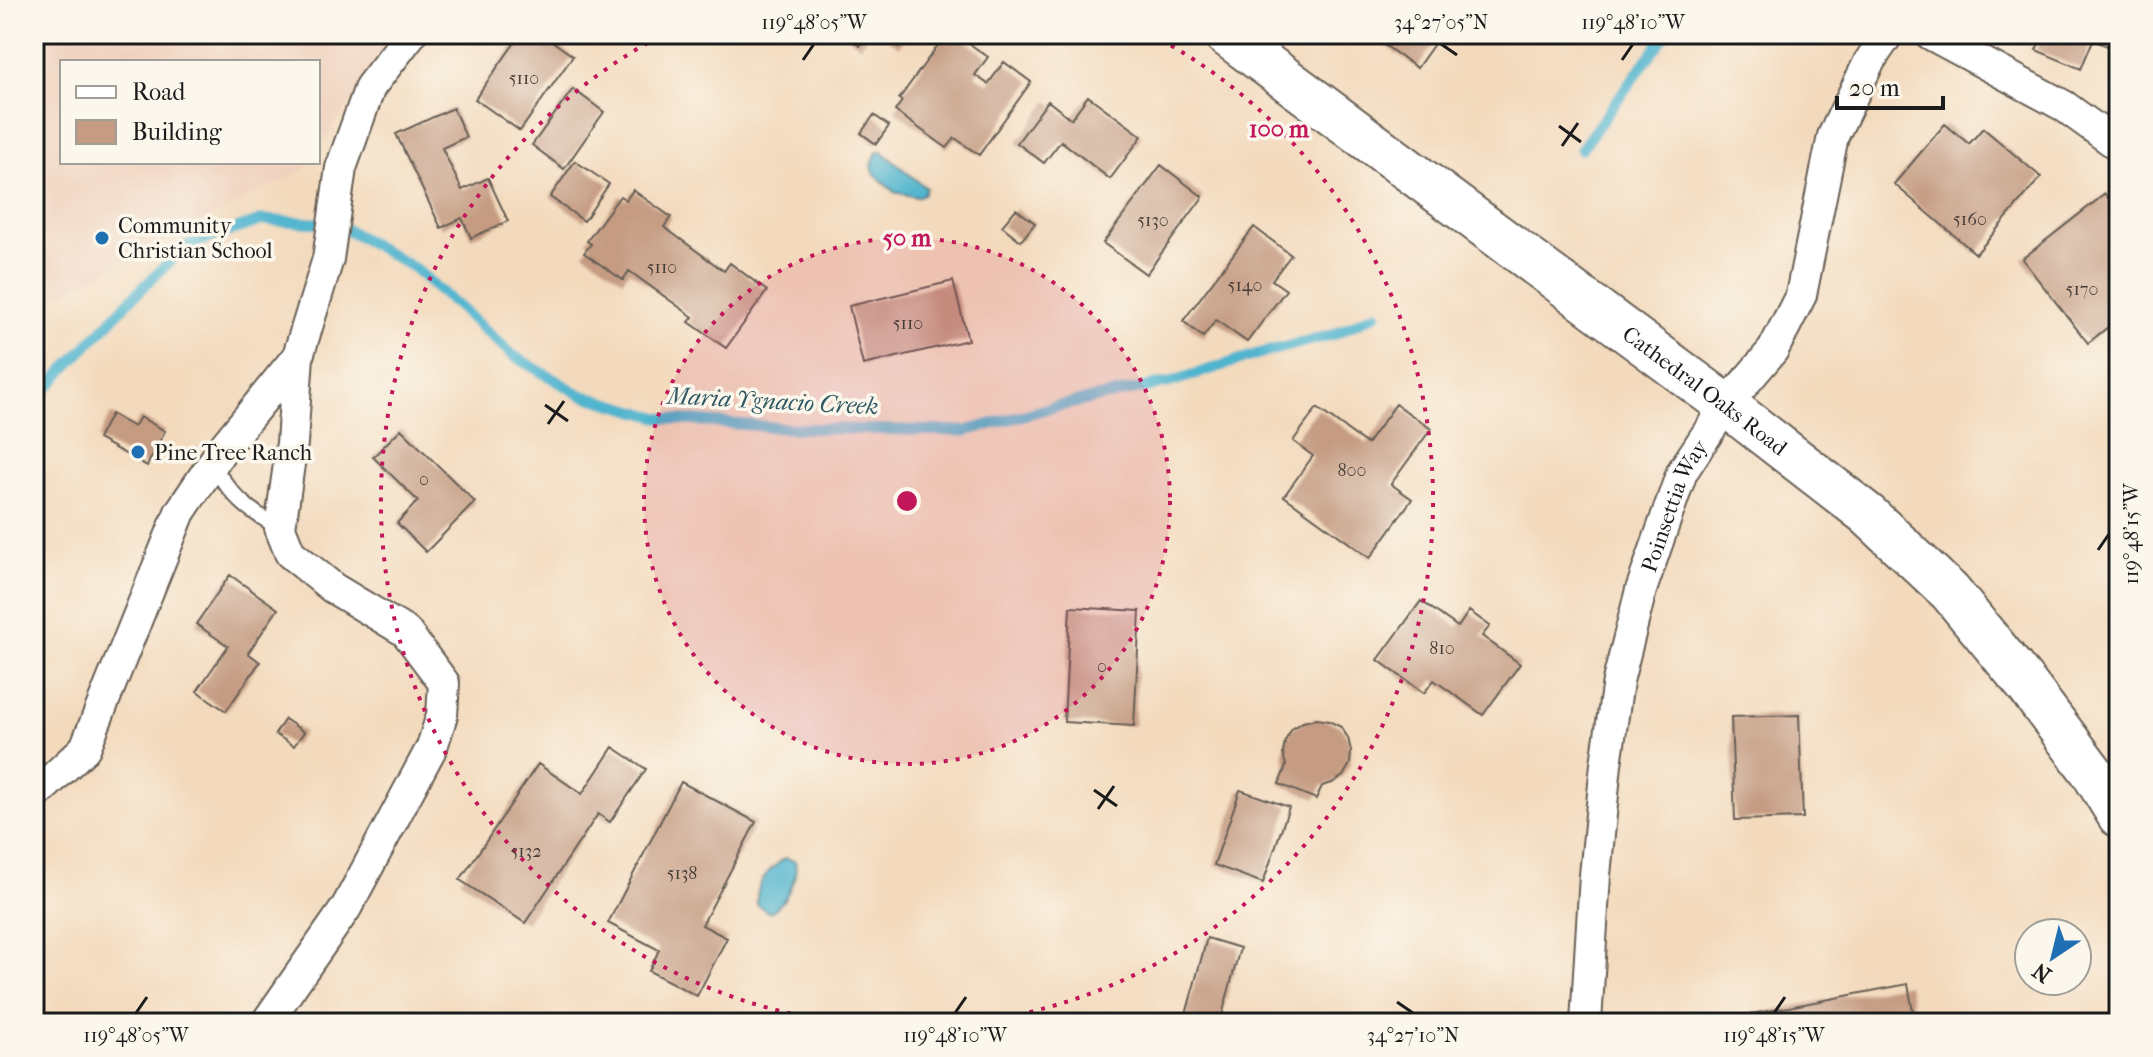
<svg xmlns="http://www.w3.org/2000/svg" width="2153" height="1057" font-family="'IM FELL French Canon',serif">
	<style>
		.built { fill: #efd0bc }
		.water { fill: #50b4ce; stroke: #366875; stroke-width: 2 }
		.lines { fill: none; stroke-linecap: round; stroke-linejoin: round }
		.stream { stroke: #50b4ce; stroke-width: 11 }
		.building { fill: #c59b82 }
		.lane-casing { stroke: #675e54; stroke-width: 18 }
		.street-casing { stroke: #675e54; stroke-width: 34 }
		.secondary-casing { stroke: #675e54; stroke-width: 46 }
		.lane { stroke: #fff; stroke-width: 14 }
		.street { stroke: #fff; stroke-width: 30 }
		.secondary { stroke: #fff; stroke-width: 42 }
		.ticks { fill: none; stroke: #1c1c1c; stroke-width: 3 }
		.ring { fill: none; stroke: #c2185b; stroke-width: 4; stroke-dasharray: 4 8 }
		.poi-dot { fill: #1f6fb2; stroke: #fbf7ec; stroke-width: 3 }
		.labels { text-anchor: middle; stroke-width: 7; stroke-linejoin: round; paint-order: stroke }
		.number-label { font-size: 18px; fill: #463c36 }
		.poi-label { font-size: 22px; fill: #1c1c1c; stroke: #fbf7ec; text-anchor: start }
		.street-label { font-size: 22px; fill: #1c1c1c; stroke: #fbf7ec }
		.water-label { font-size: 24px; font-style: italic; fill: #315963; stroke: #fbf7ec }
		.centre { fill: #c2185b; stroke: #fbf7ec; stroke-width: 4 }
		.ring-label { font-size: 24px; text-anchor: middle; font-weight: bold; fill: #c2185b; stroke: #fbf7ec; stroke-width: 7; stroke-linejoin: round; paint-order: stroke }
		.neatline { fill: none; stroke: #1c1c1c; stroke-width: 3 }
		.ticks-label { font-size: 20px; text-anchor: middle; fill: #1c1c1c }
	</style>
	<rect width="100%" height="100%" fill="#fbf7ec"/>
	<filter id="ink" filterUnits="userSpaceOnUse"><feTurbulence type="fractalNoise" baseFrequency=".0125" numOctaves="2"/><feDisplacementMap in="SourceGraphic" scale="16" xChannelSelector="R" yChannelSelector="G"/><feConvolveMatrix kernelMatrix="1 2 1 2 8 2 1 2 1" color-interpolation-filters="sRGB"/></filter>
	<filter id="wash" filterUnits="userSpaceOnUse"><feTurbulence type="fractalNoise" baseFrequency=".006" numOctaves="4" result="noise"/><feDisplacementMap in="SourceGraphic" scale="32" xChannelSelector="R" yChannelSelector="G"/><feGaussianBlur stdDeviation="1.8" result="paint"/><feColorMatrix in="noise" values="0 0 0 0 0 0 0 0 0 0 0 0 0 0 0 0 0 1.4 0 .05"/><feComposite in="paint" operator="in"/></filter>
	<g filter="url(#wash)">
		<rect width="100%" height="100%" fill="#f3dabd"/>
		<!-- built -->
		<path class="built" d="M34,34h363l-79,116v-88h-256v100h248l-5,7 -271,139z"/>
		<!-- water -->
		<path class="water" d="M881,151l45,37 -3,6 -6,3 -23,-5 -20,-19 -2,-7 4,-13z
			M785,858l10,3c4,15 -11,47 -27,51l-11,-7c-2,-22 11,-35 28,-47z"/>
		<g class="lines">
			<!-- stream -->
			<path class="stream" d="M1581,149l85,-115
				M34,393l13,-5 85,-90 54,-52 77,-26 74,4 77,44 100,88 67,39 79,23 127,10 179,3 83,-23 122,-26 87,-28 77,-20 41,-20"/>
		</g>
		<g id="blocks">
			<!-- building -->
			<path class="building" d="M521,34h21l31,22 -53,75 -45,-32z
				M844,34h24l-8,12z
				M881,34h27l-9,13z
				M946,34h10l32,23 -13,18 13,9 16,-22 27,20 -52,73 -24,-17 -8,10 -52,-37 7,-10 -3,-2z
				M1369,34h72l-24,34z
				M2043,34h76v12l-2,4 -24,-10 -12,29 -45,-19z
				M573,89l31,23 -40,57 -32,-24z
				M1088,96l54,40 -32,43 -49,-38 -17,22 -27,-20 31,-42 23,18z
				M453,108l13,29 -24,11 20,42 26,-12 20,43 -37,17 -9,-20 -21,10 -45,-94z
				M874,115l15,11 -13,18 -15,-11z
				M1945,124l24,20 14,-16 58,49 -65,77 -82,-70z
				M575,161l34,23 -25,37 -34,-24z
				M1161,165l42,32 -57,77 -43,-31z
				M633,190l38,27 -7,10 60,44 6,-8 37,28 -41,57 -37,-26 4,-5 -64,-46 -6,9 -39,-27 7,-9 -4,-3 33,-45 6,4z
				M2105,194l14,17v107l-31,25 -66,-84z
				M1016,209l19,14 -14,18 -19,-15z
				M1254,227l37,28 -19,25 14,10 -39,52 -31,-22 -13,17 -20,-16z
				M953,281l15,59 -105,25 -14,-59z
				M1396,404l35,25 -40,55 21,15 -42,59 -86,-62 29,-40 -20,-15 24,-33 50,36z
				M111,414l23,13 6,-10 25,14 -18,35 -49,-27z
				M401,429l74,73 -49,50 -29,-29 21,-22 -45,-44z
				M230,575l48,34 -30,44 12,9 -34,49 -29,-20 31,-45 -32,-22z
				M1421,601l37,26 11,-16 21,15 -8,10 38,28 -37,51 -49,-35 -10,13 -46,-33z
				M1070,607l70,4 -6,115 -70,-4z
				M1799,715l4,103 -68,2 -4,-103z
				M285,719l19,13 -10,14 -19,-12z
				M1316,719l13,2 12,6 7,11 3,13 -1,13 -7,12 -11,7 -10,3 -6,13 -37,-15 7,-18 -3,-12 2,-13 7,-12 11,-7z
				M613,747l33,22 -36,53 -12,-8 -73,109 -65,-43 78,-116 44,30z
				M681,782l75,40 -54,103 25,13 -30,58 -48,-25 10,-21 -51,-27z
				M1240,790l49,17 -26,76 -49,-18z
				M1207,938l33,10 -20,75h-52l2,-9 15,4z
				M1908,984l7,39h-183l-1,-5z"/>
		</g>
	</g>
	<g filter="url(#ink)">
		<use href="#blocks" fill-opacity="0" stroke="#675e54" stroke-width="2"/>
		<g class="lines">
			<defs>
				<path id="lane" d="M212,465c22,32 33,44 68,63"/>
				<g id="street">
					<path d="M1930,34l134,72 55,40"/>
					<path d="M34,796l51,-48 95,-236 43,-64 75,-92 30,-97 13,-91 29,-81 41,-53"/>
					<path d="M266,1023l80,-115 86,-161 10,-32 2,-32 -38,-51 -73,-44 -43,-35 -10,-25 12,-85 6,-87"/>
					<path id="s1" d="M1586,1023l9,-148 11,-111 12,-83 23,-91 41,-118 44,-67 47,-55 28,-55 32,-159 36,-74 19,-28"/>
				</g>
				<g id="secondary">
					<path id="s2" d="M1225,34l501,371 141,109 83,78 79,96 63,84 27,44"/>
				</g>
			</defs>
			<!-- lane casing -->
			<use href="#lane" class="lane-casing"/>
			<!-- street casing -->
			<use href="#street" class="street-casing"/>
			<!-- secondary casing -->
			<use href="#secondary" class="secondary-casing"/>
			<!-- lane -->
			<use href="#lane" class="lane"/>
			<!-- street -->
			<use href="#street" class="street"/>
			<!-- secondary -->
			<use href="#secondary" class="secondary"/>
		</g>
	</g>
	<!-- ticks -->
	<path class="ticks" d="M1441,44l16,11M803,60l11,-16M1622,60l11,-16M1559,126l22,16M1562,146l16,-23M545,405l23,16M548,424l16,-23M2098,550l11,-16M1094,790l23,16M1098,809l16,-23M1397,1002l16,11M136,1013l11,-16M955,1013l11,-16M1774,1013l11,-16"/>
	<!-- distance rings -->
	<circle cx="907" cy="501" r="263" fill="#c2185b" fill-opacity=".12"/>
	<g class="ring">
		<circle cx="907" cy="501" r="263"/>
		<path d="M838 1022A526 526 0 0 1 664 34M1150 34A526 526 0 0 1 976 1022"/>
	</g>
	<!-- markers -->
	<g class="poi-dot">
		<circle cx="102" cy="238" r="8"/>
		<circle cx="138" cy="452" r="8"/>
	</g>
	<g class="labels">
		<!-- number labels -->
		<g class="number-label">
			<text x="524" y="84">5110</text>
			<text x="1970" y="225">5160</text>
			<text x="1153" y="226">5130</text>
			<text x="662" y="273">5110</text>
			<text x="1245" y="291">5140</text>
			<text x="2082" y="295">5170</text>
			<text x="908" y="329">5110</text>
			<text x="1352" y="476">800</text>
			<text x="424" y="485">0</text>
			<text x="1442" y="654">810</text>
			<text x="1102" y="672">0</text>
			<text x="526" y="857">5132</text>
			<text x="682" y="879">5138</text>
		</g>
		<!-- poi labels -->
		<g class="poi-label">
			<text x="118" y="233">Community<tspan x="118" dy="25">Christian School</tspan></text>
			<text x="154" y="460">Pine Tree Ranch</text>
		</g>
		<!-- street labels -->
		<g class="street-label">
			<text dy="8" stroke="none"><textPath href="#s2" startOffset="598">Cathedral Oaks Road</textPath></text>
			<text dy="8" stroke="none"><textPath href="#s1" startOffset="528">Poinsettia Way</textPath></text>
		</g>
		<!-- water labels -->
		<g class="water-label">
			<text transform="translate(773 401) rotate(3)" y="8">Maria Ygnacio Creek</text>
		</g>
	</g>
	<circle cx="907" cy="501" r="12" class="centre"/>
	<g class="ring-label">
		<text x="1279" y="137">100 m</text>
		<text x="907" y="246">50 m</text>
	</g>
	<!-- margin -->
	<rect width="2153" height="1057" fill="none" stroke="#fbf7ec" stroke-width="88"/>
	<!-- legend -->
	<rect x="60" y="60" width="260" height="104" fill="#fbf7ec" stroke="#a29f99" stroke-width="2"/>
	<rect x="76" y="86" width="40" height="12" fill="#ffffff" stroke="#a29f99" stroke-width="2"/>
	<text x="132" y="100" font-size="24" fill="#1c1c1c">Road</text>
	<rect x="76" y="120" width="40" height="24" fill="#c59b82" stroke="#a29f99" stroke-width="2"/>
	<text x="132" y="140" font-size="24" fill="#1c1c1c">Building</text>
	<!-- north arrow -->
	<g transform="translate(2053 957) rotate(215)"><circle r="38" fill="#fbf7ec" stroke="#a29f99" stroke-width="2"/>
	<path d="M0-6L14 30L0 20L-14 30Z" fill="#1f6fb2"/>
	<text y="-12" font-size="22" font-weight="bold" text-anchor="middle" fill="#1c1c1c">N</text>
	</g>
	<!-- scale -->
	<path d="M1837 96v12h106v-12" fill="none" stroke="#1c1c1c" stroke-width="4"/>
	<text x="1849" y="96" font-size="24" fill="#1c1c1c" stroke="#fbf7ec" stroke-width="6" paint-order="stroke">20 m</text>
	<rect x="44" y="44" width="2065" height="969" class="neatline"/>
	<g class="ticks-label">
		<text x="814" y="29">119°48'05"W</text>
		<text x="1441" y="29">34°27'05"N</text>
		<text x="1633" y="29">119°48'10"W</text>
		<text transform="translate(2131 534) rotate(-90)" y="7">119°48'15"W</text>
		<text x="136" y="1042">119°48'05"W</text>
		<text x="955" y="1042">119°48'10"W</text>
		<text x="1413" y="1042">34°27'10"N</text>
		<text x="1774" y="1042">119°48'15"W</text>
	</g>
</svg>
